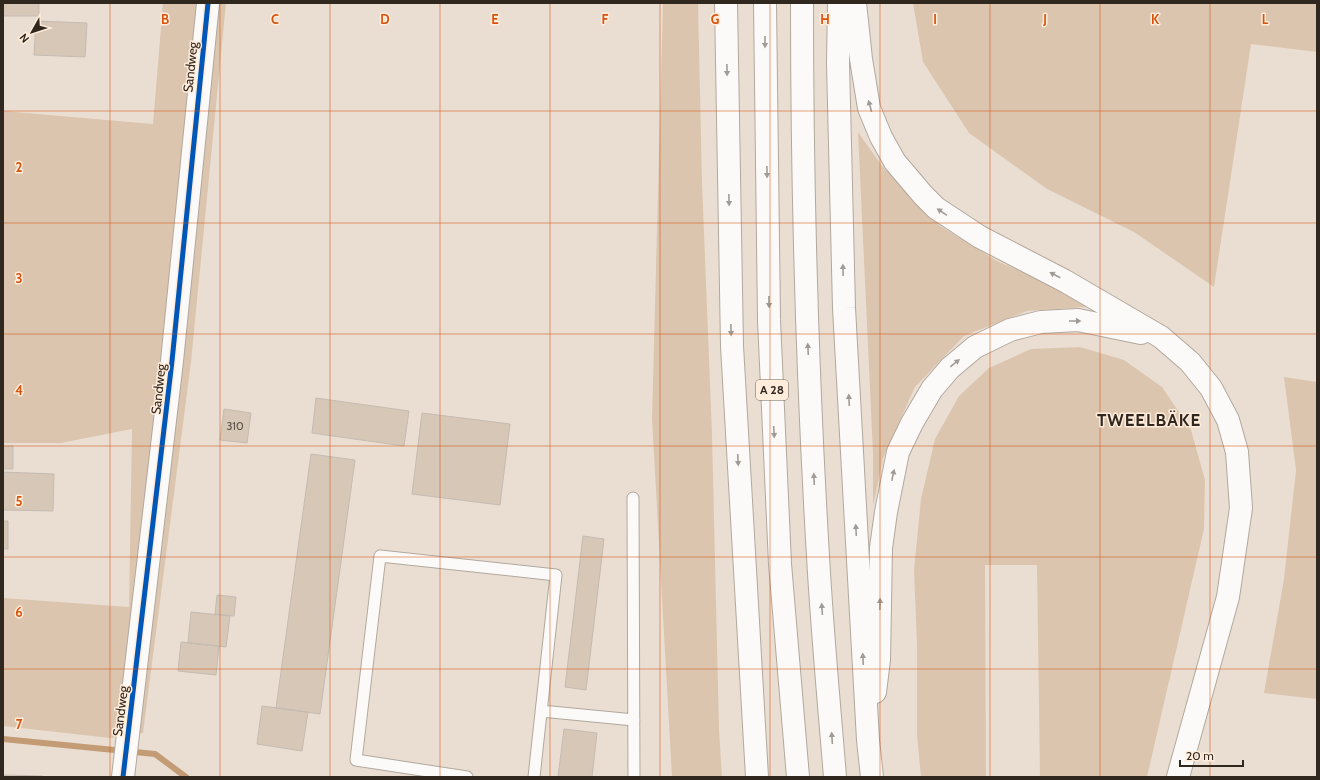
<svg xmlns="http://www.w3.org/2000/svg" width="1320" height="780" font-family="Cabin,sans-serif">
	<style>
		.green { fill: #dcc5af }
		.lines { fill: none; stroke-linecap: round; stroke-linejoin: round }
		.stream { stroke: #c39c75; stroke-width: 6 }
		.building { fill: #d7c7b7; stroke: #c5bbb2 }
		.lane-casing { stroke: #b1a89e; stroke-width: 13 }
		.street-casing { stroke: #b1a89e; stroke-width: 24 }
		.highway-casing { stroke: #b1a89e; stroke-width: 24 }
		.lane { stroke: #fcfaf8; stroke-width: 11 }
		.street { stroke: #fcfaf8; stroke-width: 22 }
		.highway { stroke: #fcfaf8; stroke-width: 22 }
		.cycleway-casing { stroke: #ffecda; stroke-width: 8 }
		.cycleway { stroke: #0057b8; stroke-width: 5 }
		.oneway { fill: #a09b96 }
		.grid { fill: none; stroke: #d6540e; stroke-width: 1; stroke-opacity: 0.55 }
		.labels { text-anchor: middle; stroke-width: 3; stroke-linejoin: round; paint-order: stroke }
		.number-label { font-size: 11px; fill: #5a5046 }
		.shield { fill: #ffecda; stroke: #6e6257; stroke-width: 1 }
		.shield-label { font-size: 12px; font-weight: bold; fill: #30271f }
		.street-label { font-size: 13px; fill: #30271f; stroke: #ffecda }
		.district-label { font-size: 17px; font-weight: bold; letter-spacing: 1px; fill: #30271f; stroke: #ffecda }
		.grid-label { font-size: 13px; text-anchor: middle; font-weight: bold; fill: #d6540e; stroke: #ffecda; stroke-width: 3; stroke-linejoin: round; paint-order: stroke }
	</style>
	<rect width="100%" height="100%" fill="#eaded2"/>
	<!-- green -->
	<path class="green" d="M163,3h63l-35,359 -48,371 -33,5 -107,-12v-128l126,9 3,-178 -71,14h-58v-332l150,13z
		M663,3h35l4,179 10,251 7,297 3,47h-50l-20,-358z
		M913,3h404v49l-66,-8 -37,243 -80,-55 -87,-43 -78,-56 -46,-71z
		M858,132l24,34 58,60 57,35 102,45 -72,5 -63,25 -49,51 -32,71 -10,49v-54z
		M1080,347l44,13 38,27 29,43 14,50 -1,49 -57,248h-107l-3,-212h-52l1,212h-65l-4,-42v-90l-3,-75 7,-71 14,-60 24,-43 30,-28 42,-19z
		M1284,377l33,5v317l-53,-6 20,-114 12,-109z"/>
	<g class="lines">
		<!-- stream -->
		<path class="stream" d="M3,739l152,15 31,23"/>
	</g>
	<!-- building -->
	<path class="building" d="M3,3h36v13h-36z
		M36,21l51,2 -2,34 -51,-2z
		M316,398l93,13 -5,35 -92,-13z
		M224,409l27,4 -4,30 -27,-3z
		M422,413l88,11 -10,81 -88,-11z
		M3,446h10v23h-10z
		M311,454l44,6 -35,254 -44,-6z
		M3,472l51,2 -1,37 -50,-1z
		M3,521h5v28h-5z
		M583,536l21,3 -18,151 -21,-3z
		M217,595l19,2 -2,19 -19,-2z
		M191,612l39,4 -4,31 -38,-4z
		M181,642l38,4 -3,29 -38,-4z
		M262,706l46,6 -6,39 -45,-7z
		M564,729l33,4 -5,44h-34z
		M3,775l40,1v1h-40z"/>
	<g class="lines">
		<defs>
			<path id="lane" d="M633,498l1,279
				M541,711l93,9
				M467,777l-111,-17 24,-204 176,19 -22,202"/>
			<path id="street" d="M123,777l49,-416 36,-358"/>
			<path id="highway" d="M726,3l6,343 25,431
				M765,3l4,317 11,244 18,213
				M802,3c0,184 5,369 16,553 4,74 11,147 17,221
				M839,3l-1,60 6,245 24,432 4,37
				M855,3l6,56 8,49 12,29 14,25 28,33 13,13 44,29 85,44 96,56 29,25 21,26 17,32 9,32 4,56 -13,89 -50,180
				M875,692l4,-32 2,-112 5,-36 12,-60 14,-29 20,-34 18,-21 25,-21 35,-17 31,-8 37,-2 63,13"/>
		</defs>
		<!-- lane casing -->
		<use href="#lane" class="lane-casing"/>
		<!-- street casing -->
		<use href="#street" class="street-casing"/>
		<!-- highway casing -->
		<use href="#highway" class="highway-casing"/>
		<!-- lane -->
		<use href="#lane" class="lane"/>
		<!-- street -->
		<use href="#street" class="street"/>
		<!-- highway -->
		<use href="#highway" class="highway"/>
		<defs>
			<path id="cycleway" d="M123,777l49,-416 36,-358"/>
		</defs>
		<!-- cycleway casing -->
		<use href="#cycleway" class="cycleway-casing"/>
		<!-- cycleway -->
		<use href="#cycleway" class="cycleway"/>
	</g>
	<!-- one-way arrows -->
	<defs><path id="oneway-solid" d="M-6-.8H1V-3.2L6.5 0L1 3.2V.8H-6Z"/></defs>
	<g class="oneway">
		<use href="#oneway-solid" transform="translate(765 42) rotate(90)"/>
		<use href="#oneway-solid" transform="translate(727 70) rotate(89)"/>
		<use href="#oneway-solid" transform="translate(870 106) rotate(-105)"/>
		<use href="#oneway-solid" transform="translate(767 172) rotate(89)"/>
		<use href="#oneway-solid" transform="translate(729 200) rotate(89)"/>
		<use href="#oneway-solid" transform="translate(942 212) rotate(-146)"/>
		<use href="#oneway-solid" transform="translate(843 270) rotate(-91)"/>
		<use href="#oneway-solid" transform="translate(1055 275) rotate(-153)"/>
		<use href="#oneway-solid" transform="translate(769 302) rotate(89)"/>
		<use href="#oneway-solid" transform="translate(1075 321)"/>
		<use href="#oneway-solid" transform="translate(731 330) rotate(89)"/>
		<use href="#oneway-solid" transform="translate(808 349) rotate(-93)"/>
		<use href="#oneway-solid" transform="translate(955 363) rotate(-39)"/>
		<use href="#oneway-solid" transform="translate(849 400) rotate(-93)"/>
		<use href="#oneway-solid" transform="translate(774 432) rotate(87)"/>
		<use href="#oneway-solid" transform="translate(738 460) rotate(87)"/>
		<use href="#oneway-solid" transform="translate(893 475) rotate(-78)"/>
		<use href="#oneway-solid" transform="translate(814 479) rotate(-93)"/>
		<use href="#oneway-solid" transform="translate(856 530) rotate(-93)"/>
		<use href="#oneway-solid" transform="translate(880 604) rotate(-89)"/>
		<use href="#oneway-solid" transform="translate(822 609) rotate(-94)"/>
		<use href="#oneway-solid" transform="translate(863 659) rotate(-93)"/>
		<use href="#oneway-solid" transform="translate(832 738) rotate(-94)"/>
	</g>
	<!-- grid -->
	<path class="grid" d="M110,3v774M220,3v774M330,3v774M440,3v774M550,3v774M660,3v774M770,3v774M880,3v774M990,3v774M1100,3v774M1210,3v774M3,111h1314M3,223h1314M3,334h1314M3,446h1314M3,557h1314M3,669h1314"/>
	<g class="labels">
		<!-- number labels -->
		<g class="number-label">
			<text x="235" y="430">310</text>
		</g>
		<!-- shield labels -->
		<rect class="shield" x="756" y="380" width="32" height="20" rx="3"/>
		<g class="shield-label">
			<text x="772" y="394">A 28</text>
		</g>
		<!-- street labels -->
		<g class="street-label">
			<text transform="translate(190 67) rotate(-84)" y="5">Sandweg</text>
			<text transform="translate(158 389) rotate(-84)" y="5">Sandweg</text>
			<text transform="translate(120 711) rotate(-83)" y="5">Sandweg</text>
		</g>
		<!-- district labels -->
		<g class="district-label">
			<text x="1149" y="426">TWEELBÄKE</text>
		</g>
	</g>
	<g class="grid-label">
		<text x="165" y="24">B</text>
		<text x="275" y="24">C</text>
		<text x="385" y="24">D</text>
		<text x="495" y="24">E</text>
		<text x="605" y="24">F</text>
		<text x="715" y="24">G</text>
		<text x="825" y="24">H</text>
		<text x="935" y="24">I</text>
		<text x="1045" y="24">J</text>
		<text x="1155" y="24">K</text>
		<text x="1265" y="24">L</text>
		<text x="19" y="172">2</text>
		<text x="19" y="283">3</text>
		<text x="19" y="395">4</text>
		<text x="19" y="506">5</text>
		<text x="19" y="617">6</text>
		<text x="19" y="729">7</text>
	</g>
	<!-- border -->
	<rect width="1320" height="780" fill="none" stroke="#30271f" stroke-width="8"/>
	<!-- north arrow -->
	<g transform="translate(32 32) rotate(231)" stroke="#ffecda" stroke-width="3" paint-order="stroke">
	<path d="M0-3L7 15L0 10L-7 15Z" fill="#30271f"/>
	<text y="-6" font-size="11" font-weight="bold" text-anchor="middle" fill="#30271f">N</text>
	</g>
	<!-- scale -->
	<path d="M1180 760v6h63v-6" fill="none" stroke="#30271f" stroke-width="2"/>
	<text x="1186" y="760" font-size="12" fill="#30271f" stroke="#ffecda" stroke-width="3" paint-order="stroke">20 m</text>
</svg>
